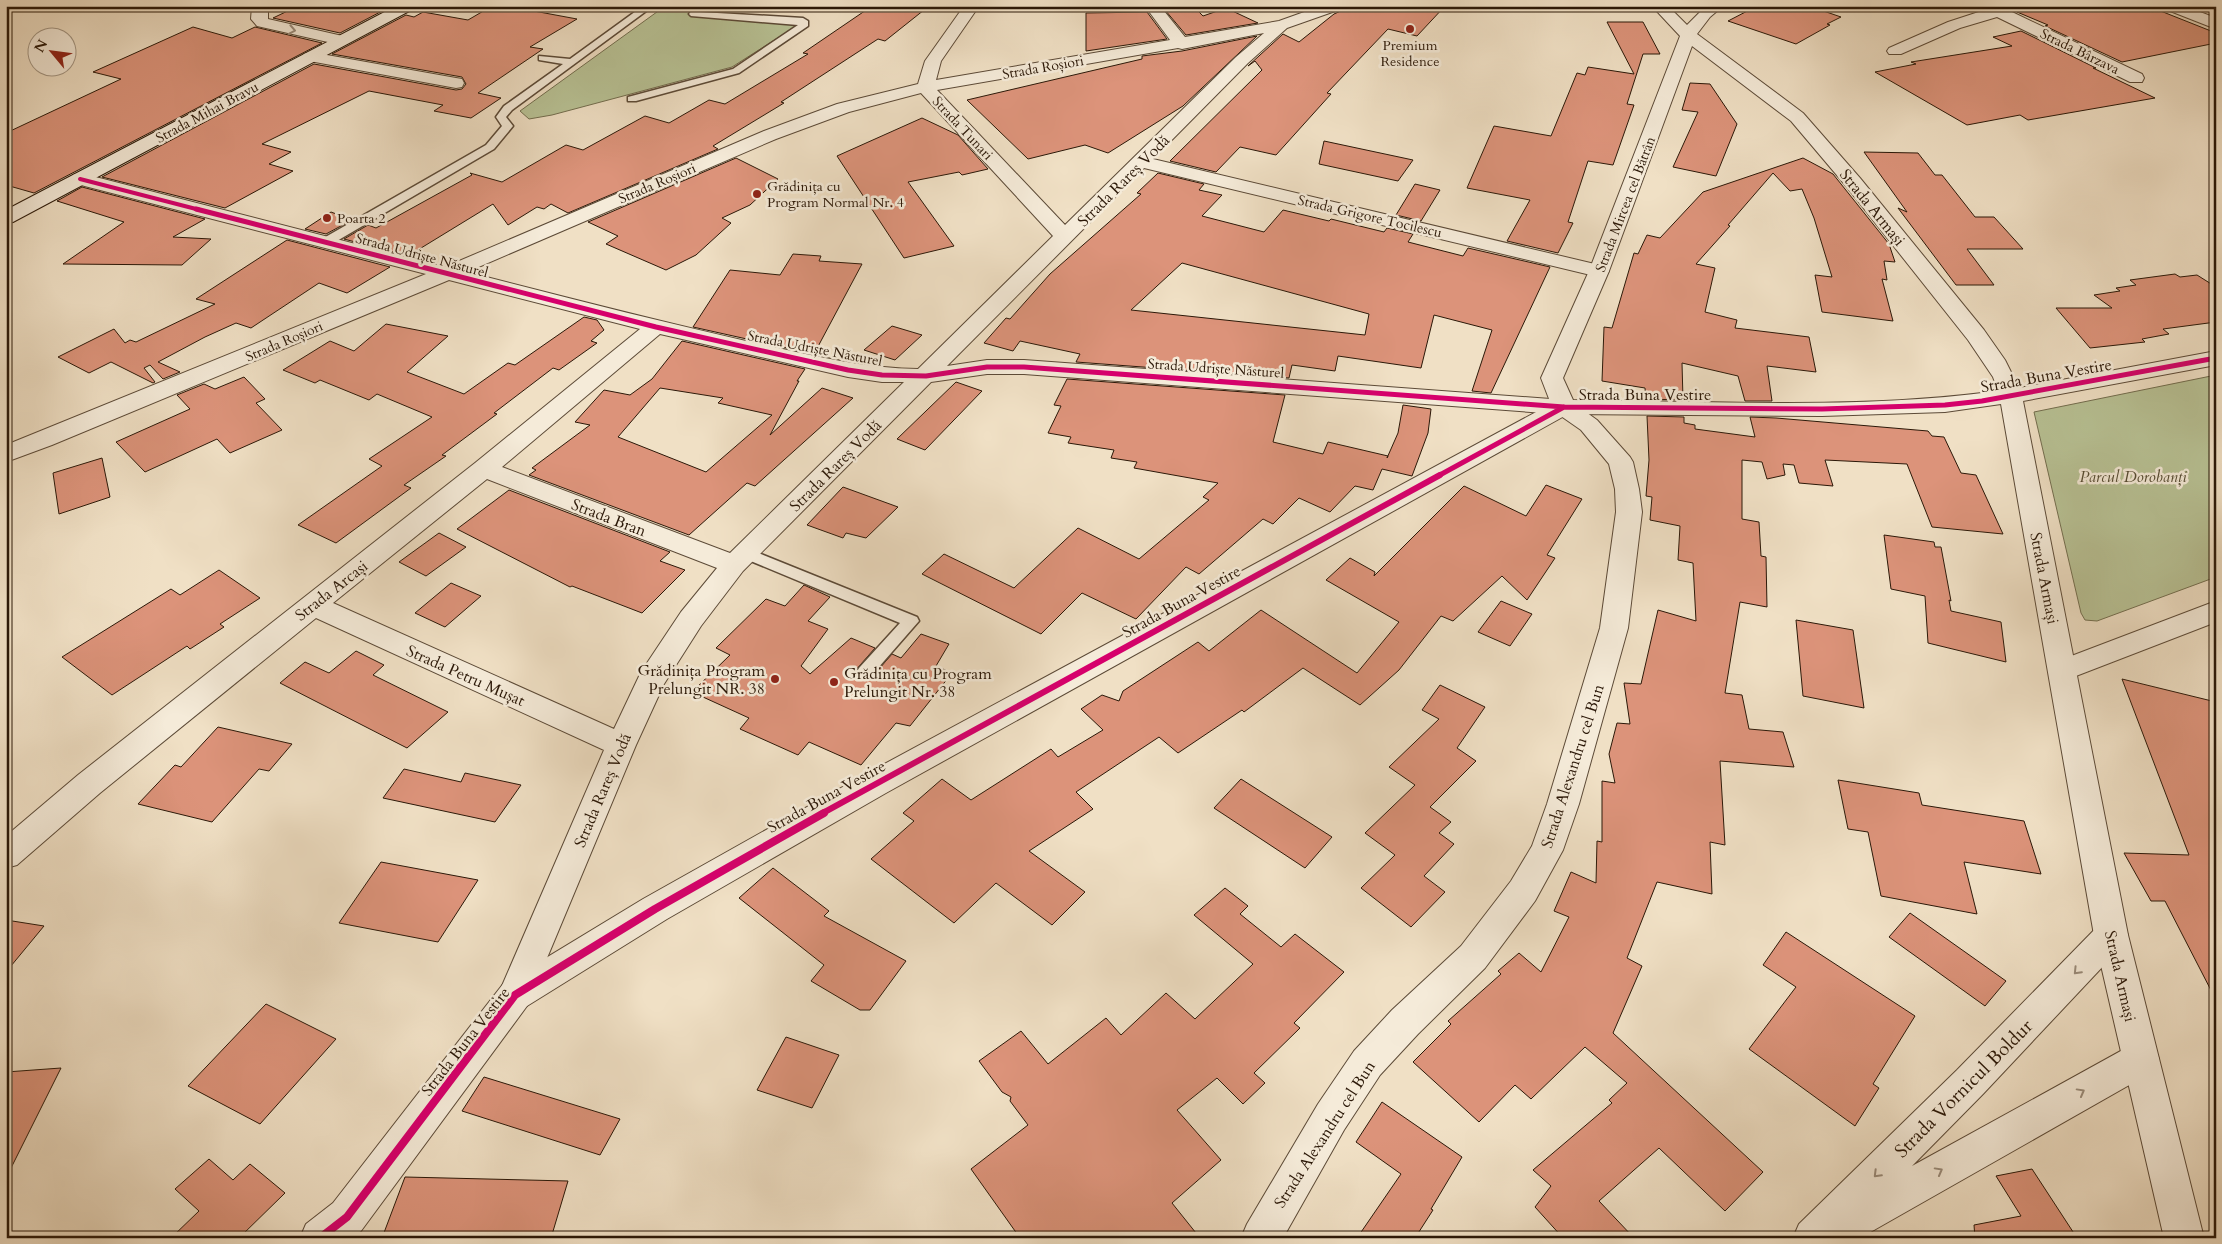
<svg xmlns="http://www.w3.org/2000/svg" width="2222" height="1244" font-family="Cardo,serif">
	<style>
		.green { fill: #b8c295; stroke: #726d4e }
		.building { fill: #dc937a; stroke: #2b1808; fill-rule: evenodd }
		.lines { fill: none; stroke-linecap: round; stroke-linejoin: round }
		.service-casing { stroke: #5c4a37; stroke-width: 3 }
		.minor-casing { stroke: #5c4a37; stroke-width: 2 }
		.tertiary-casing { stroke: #5c4a37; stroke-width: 2 }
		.secondary-casing { stroke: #2b1808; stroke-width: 2 }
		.service { fill: #f5ebd9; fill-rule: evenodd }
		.minor { fill: #f5ebd9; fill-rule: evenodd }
		.tertiary { fill: #f5ebd9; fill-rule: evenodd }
		.secondary { fill: #f5ebd9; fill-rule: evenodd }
		.cycleway-far3-casing { stroke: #f5ebd9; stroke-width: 5.5 }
		.cycleway-far2-casing { stroke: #f5ebd9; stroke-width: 8 }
		.cycleway-far1-casing { stroke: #f5ebd9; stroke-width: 9 }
		.cycleway-casing { stroke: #f5ebd9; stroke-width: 11 }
		.cycleway-far3 { stroke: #d6006c; stroke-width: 4 }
		.cycleway-far2 { stroke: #d6006c; stroke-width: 5 }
		.cycleway-far1 { stroke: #d6006c; stroke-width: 6 }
		.cycleway { stroke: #d6006c; stroke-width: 8 }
		.oneway { stroke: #9a8c7b }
		.poi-dot { fill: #8f2418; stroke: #f5ebd9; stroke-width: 2 }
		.labels { text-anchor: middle; stroke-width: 5; stroke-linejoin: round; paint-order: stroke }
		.far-poi-label { font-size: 14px; fill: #2b1808; stroke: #f5ebd9; text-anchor: start }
		.far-street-label { font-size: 14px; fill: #2b1808; stroke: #f5ebd9 }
		.street-label { font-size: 16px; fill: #2b1808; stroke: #f5ebd9 }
		.park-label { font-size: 16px; font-style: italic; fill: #554b32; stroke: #f5ebd9 }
		.poi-label { font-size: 16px; fill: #2b1808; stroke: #f5ebd9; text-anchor: end }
		.near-street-label { font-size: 19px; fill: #2b1808; stroke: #f5ebd9 }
	</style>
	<rect width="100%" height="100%" fill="#f0e0c5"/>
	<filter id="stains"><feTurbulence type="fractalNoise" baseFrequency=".004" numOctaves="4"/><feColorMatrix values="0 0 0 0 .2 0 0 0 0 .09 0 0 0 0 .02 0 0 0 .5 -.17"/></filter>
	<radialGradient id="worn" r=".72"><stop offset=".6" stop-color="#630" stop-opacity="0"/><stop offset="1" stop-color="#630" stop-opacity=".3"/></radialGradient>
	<!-- green -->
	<path class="green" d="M661,9l118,10 19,6 -66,42 -180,48 -23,4 -9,-8z
		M2216,375v202l-119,44 -12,-1 -4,-7 -47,-201z"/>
	<!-- building -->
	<path class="building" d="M298,6h77l11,3 -46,24 -67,-15z
		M492,6h15l70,13 -47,28 13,2 -65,44 23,5 -30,20 -37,-7 9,-6 -74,-14 -107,53 29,8 -22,12 24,7 -68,37 -123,-31 212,-113 142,26 6,-1 4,-5 -4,-7 -130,-23 74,-39 8,2 9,-5 45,8z
		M872,6h57l-44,35 -7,-2 -97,63 3,1 -71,43 5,3 -150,64 -17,-9 -7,5 -7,-2 -29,18 -15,-21 -85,52 -64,-17 24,-14 8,3 96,-53 -2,-2 32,9 64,-37 17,5 62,-34 24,7 40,-23 16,4 83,-50 -5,-1z
		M1193,6l10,10 23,-8 32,15 -72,12 -21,-25z
		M1345,6h100l-28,30 -29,-7 -61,64 4,1 -55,61 -36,-8 -24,25 -46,-11 92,-91 -7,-9 -7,5 35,-32 16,8 35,-28 9,-4z
		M1757,6h52l32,11 -14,7 3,1 -34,19 -68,-23z
		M2025,6h123l68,27v10l-94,19 -77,-36 3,-1 -31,-13 6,-2z
		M1147,12l20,27 -81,12v-38z
		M1607,22h36l17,32h-17l-16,50 7,1 -21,60 -25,-4 -20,61 5,1 -15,30 -51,-12 23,-41 -63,-12 27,-62 57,10 26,-63 8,2 3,-8 46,7z
		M193,27l39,11 23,-11 67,16 -288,150 -28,-8v-52l115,-54 -28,-7z
		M2021,31l75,37h-3l62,30 -127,22 -8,-5 -53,10 -92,-53 41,-8 -5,-2 101,-16 -19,-9z
		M1257,36l-74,70 -75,47 -23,-8 -57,14 -61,-59 175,-41v-3l40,-5z
		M1690,83l20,1 27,40 -21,52 -43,-9 25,-55 -16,-2z
		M922,118l36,17 30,34 -26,6 -3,-3 -51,10 46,64 -50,12 -67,-102z
		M1324,141l89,19 -15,21 -79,-17z
		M1864,152l54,1 17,22h7l33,42h19l29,32h-56l27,36h-38l-58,-77 9,4z
		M736,158l42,21 -28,26 -28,13 9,5 -35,32 -30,15 -60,-26 12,-8 -30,-14z
		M1803,158l30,16 56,70 6,18 -11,-1 3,19 -5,-1 11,42 -71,-9 -7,-37 17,2 -18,-59 -12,-29 -12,2 -17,-18 -45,52 2,1 -34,38 19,4 -10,44 32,8 -2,8 74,9 7,35 -49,-6 5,35h-27l-7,-25 -56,-13 1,37 -37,-1 -1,-11 -43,-7 2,-54 8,1 22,-75 4,1 9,-19 13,3 43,-46z
		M1158,173l46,11 -5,6 23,5 -20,21 62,16 19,-22 46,11 2,-2 53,13 3,-4 26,6 -5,8 55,14 5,-8 82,19 -59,126 -19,-2 20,-61 -58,-15 -13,53 -83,-12 -3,15 -43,-6 -3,13 -213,-16 4,-8 -60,-13 -7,10 -29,-8 22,-25 4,1 40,-45 91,-80 -4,-1zM1182,263l187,51 -4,21 -234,-25z
		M1415,184l25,6 -19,31 -25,-6z
		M82,187l123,32 -32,18 38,2 -29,26 -119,-1 61,-42 -67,-21z
		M331,212l21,8 -26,14 -21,-5z
		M287,240l103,27 -43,26 -28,-10 -68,45 -15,-5 -31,14 -47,25 22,10 -17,7 -13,-14 -6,3 11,14 -2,1 -42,-21 -22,11 -31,-16 56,-28 11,14 5,-3 6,2 79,-38 -19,-5z
		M793,254l28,2 -2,5 43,3 -48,90 -121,-27 37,-57 50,5z
		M2175,274l5,3 17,-2 19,12v35l-53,7 6,5 -27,5 3,3 -55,6 -34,-40h56l-18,-13 26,-4 -4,-3 20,-3 -6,-5z
		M584,317l13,3 7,10 -13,11 6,2 -38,27 -6,-2 -59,45 3,1 -55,41 4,1 -42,29 7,3 -75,55 -38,-18 84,-59 -13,-7 63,-42 -55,-23 -8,6 -49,-20 -5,3 -32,-13 47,-29 24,10 32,-27 62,12 -41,36 57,22 44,-31 7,2z
		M892,326l30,9 -27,25 -31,-10z
		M682,341l123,28 -8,12h2l-29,54 52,-47 31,10 -98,88 -8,-3 -58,52 -160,-60 7,-5 -4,-2 58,-43 -15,-3 29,-32 26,5 22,-16zM660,388l63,10 -5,5 54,12 -66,57 -88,-35z
		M244,377l21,22 -9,4 26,27 -52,23 -13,-14 -72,33 -29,-30 74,-33 -13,-14 27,-11 11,5z
		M1067,379l218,16 -12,47 50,12 5,-12 60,14 -1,2 11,-25 5,-28 28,4 -3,24 -16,43 -30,-7 -9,21 -18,-4 -25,26 -31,-14 -26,26 -10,-5 -64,55 -13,-7 -50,52 -54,-26 -41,41 -119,-60 22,-20 70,34 64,-60 61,31 70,-59 -6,-3 15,-14 -84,-15 3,-6 -26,-4 3,-8 -46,-7 3,-6 -23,-4 13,-27 -7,-1z
		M956,382l26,9 -57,59 -28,-11z
		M1647,416l37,1v6l11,2v4l60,8 -5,-20 26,1 152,13 4,5 12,1 17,36 15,2 27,59 -71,-7 -25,-63 -82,-4 8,26 -34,-3 -5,-18 -11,-1 2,11 -18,4 -5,-17 -20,-2v59l17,3 2,34 5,1 1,50 -27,-5 -15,91 17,2 7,34 34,3 11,35 -74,-6 5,84 -15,-3 2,52 -55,-12 -30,76 15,8 -29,67 150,139 -38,39 -66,-63 -60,53 35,37h-71l-28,-31 16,-21 -18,-16 79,-67 -3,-3 18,-17 -42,-36 -54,52 -16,-14 -36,37 -66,-60 38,-38 -3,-3 53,-47 -3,-3 21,-18 22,19 28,-55 -15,-6 17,-39 25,11 1,-42 5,1v-61l13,2 -6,-29 8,-31 13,1 -6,-41 17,1 17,-74 38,11 -3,-58 -15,-3 2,-34 -30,-6 2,-23 -6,-1 3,-36z
		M102,458l8,39 -51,17 -6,-41z
		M1546,485l36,14 -35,56 8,3 -28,42 -25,-24 -49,45 -12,-5 -42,54 -39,35 -57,-37 -59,44 -2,-2 -64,43 -19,-16 -83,55 17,17 -64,42 56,41 -33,33 -56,-42 -42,40 -83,-64 43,-38 -11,-8 39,-34 29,21 80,-51 7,8 45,-27 -22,-21 21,-14 17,6 4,-10 75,-49 11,9 52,-41 96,63 42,-51 -73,-42 24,-22 25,14 -1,4 90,-90 62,30z
		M843,487l55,20 -32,31 -20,-5 -3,5 -36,-13z
		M509,490l161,62 -10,9 25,9 -43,43 -70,-27 -2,1 -113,-58z
		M439,533l27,14 -40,29 -27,-14z
		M1884,535l50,7 1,5h6l10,54 -2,-1 2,11 50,11 5,40 -78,-19 -3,-47 -34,-7z
		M219,570l41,28 -40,26 4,3 -34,22 -3,-3 -75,49 -50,-38 109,-68 9,6z
		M451,583l30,13 -36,31 -30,-14z
		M804,585l26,12 -22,24 20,8 -27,37 9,8 41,-36 24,10 -20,23 2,6 7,3 8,-3 20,-23 9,4 20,-24 28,10 -13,22 16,7 -42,53 -14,-3 -35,42 -52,-23 -11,13 -58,-26 9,-11 -57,-26 38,-37 -14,-7 50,-49 19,7z
		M1501,601l31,13 -22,32 -32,-14z
		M1796,620l57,10 11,78 -61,-12z
		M356,651l28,14 -11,10 75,37 -41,36 -127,-65 25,-21 24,11z
		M2122,679l94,23v298l-51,-99h-14l-27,-48 65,2z
		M1440,685l45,22 -28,41 19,13 -46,46 21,15 -12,11 15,11 -30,32 21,16 -34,35 -50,-39 34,-33 -30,-22 50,-48 -26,-18 50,-48 -17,-9z
		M218,727l74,17 -23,27 -10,-2 -47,53 -74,-18 37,-39 6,2z
		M404,769l57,13 4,-9 56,12 -26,37 -112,-24z
		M1241,779l91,58 -27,31 -91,-60z
		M1838,780l81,13 3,12 102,16 17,53 -77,-12 13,52 -96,-18 -13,-64 -20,-3z
		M381,862l97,18 -40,62 -99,-19z
		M773,868l56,43 -5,5 82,45 -36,49h-10l-49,-29 13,-16 -85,-67z
		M1225,888l23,18 -8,8 41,33 14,-13 49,38 -50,51 6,5 -46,45 11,10 -22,21 -26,-26 -40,32 44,50 -49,43 28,35h-180l-49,-69 57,-44 -18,-24 1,-4 -9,-5 -23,-31 42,-30 27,33 58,-46 15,17 45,-42 29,26 58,-55 -59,-49z
		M1910,913l96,68 -21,25 -96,-69z
		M6,920l38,6 -38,46z
		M1786,932l129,84 -42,68 6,4 -24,38 -106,-77 47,-62 -33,-22z
		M266,1004l70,35 -76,85 -72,-38z
		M786,1037l53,18 -27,53 -55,-18z
		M61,1068l-55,110v-106z
		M484,1077l136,42 -20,36 -138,-44z
		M1382,1102l80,55 -31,52 2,1 -18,28h-58l44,-64 -45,-32z
		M209,1159l24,21 17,-16 35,29 -46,45h-68l28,-27 -24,-22z
		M2032,1169l45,69h-102l-1,-13 47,-9 -25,-40z
		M405,1177l163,4 -17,57h-169z"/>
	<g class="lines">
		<defs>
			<path id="service" d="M643,6h10l-141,104 -6,7 7,9 -19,23 -164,96h-8l-2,-3 2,-3 164,-94 16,-19 -6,-9 8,-11 59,-42 -24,-4v-4l31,3z
				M695,6h9l-4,6 103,6 5,3v5l-69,47 -103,28h-8v-4l105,-28 65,-44 -107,-9 -2,-2z
				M746,548l171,69 2,4 -48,55 -6,2 -6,-2 -2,-4 2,-4 41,-45 -159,-66 -3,-4 3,-4z"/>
			<path id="minor" d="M252,6h16v13l79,18 2,3 -2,3 -6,2 -84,-19 -6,-7z
				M964,6h15l-38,55 -5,19 234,-40 -25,-34h15l25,31 94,-16 42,-15h22l-2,3 -54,19 -39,35 -95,96 446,106 7,2 3,4 -3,4 -7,2 -455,-109 -197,198 40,-6h37l540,40 8,2 25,18 33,37 3,5 6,27 3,23 -14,116 -49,176 -16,46 -28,51 -50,67 -67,66 -38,41 -36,55 -61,108h-42l6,-14 71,-120 36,-53 38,-41 69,-64 50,-65 21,-35 15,-42 53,-176 16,-116 -1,-23 -6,-25 -28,-34 -23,-16 -534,-40h-37l-56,8 -188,189 -42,55 -37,58 -28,61 -109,261 -12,5 -12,-5 -5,-11 106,-245 -288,-132 -216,175 -83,72 -11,3v-32l72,-61 397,-312 165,-134 -191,-49 -397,165 -46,17v-17l420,-171 -353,-91 -2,-4 2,-4 7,-2 365,94 319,-136 73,-27 81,-20 7,-23zM1264,33l-28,24 -171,168 -128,-135 241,-42 4,1zM921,93l132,143 -135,133c-59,-1 -114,-16 -172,-28 -93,-21 -186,-45 -279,-69l309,-133 73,-27zM660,334l188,43 34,5h22l-174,171 -228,-86zM487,479l230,89 -36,44 -40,60 -27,57 -281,-126z
				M1997,6h26l-2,3 -9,3 130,62 2,4 -2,4h-12l-133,-65 -37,11 -59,26h-12l-2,-3 2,-3 59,-26z
				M2163,6h21l32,12v11l-51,-20z
				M310,52l146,26 6,1 2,4 -2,4 -6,1 -152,-28 -2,-3 2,-3z
				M2216,601v21l-153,59 -10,-4 -4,-7 4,-7z
				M2111,920l12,5 5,10 -5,10 -140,149 -71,72 216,-119 13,-5 13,5 5,12 -5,12 -294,167h-67l6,-14 158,-154 142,-145z"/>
			<path id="tertiary" d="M1652,6h16l19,19 19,-19h17l-13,11 -13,17 106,79 57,65 124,152 21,30 14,28 197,-37v14l-193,36 105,534 76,303h-40l-70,-303 -93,-531 -56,8 -123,4 -254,-2 -682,379 -219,126 -140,87 -166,225 -9,7h-52l6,-14 27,-21 170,-219 140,-85 221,-124 687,-371 -10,-26 48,-107 91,-235zM1692,46l99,75 55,65 122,154 25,37 5,14c-140,19 -284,10 -425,9l-10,-22 46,-107z"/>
			<path id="secondary" d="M396,6h19l-2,3 -400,213 -7,2v-14z"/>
		</defs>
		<!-- service casing -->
		<use href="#service" class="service-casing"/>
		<!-- minor casing -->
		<use href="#minor" class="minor-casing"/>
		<!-- tertiary casing -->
		<use href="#tertiary" class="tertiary-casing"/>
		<!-- secondary casing -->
		<use href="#secondary" class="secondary-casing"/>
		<!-- service -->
		<use href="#service" class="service"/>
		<!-- minor -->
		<use href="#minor" class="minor"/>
		<!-- tertiary -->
		<use href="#tertiary" class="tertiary"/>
		<!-- secondary -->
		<use href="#secondary" class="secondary"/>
		<defs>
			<path id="cycleway-far3" d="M80,179l120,31"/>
			<path id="cycleway-far2" d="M196,209l460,118 192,43 34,5 44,1 61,-9h37l540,40 258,2 123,-4 37,-4 234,-43
				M1438,476l126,-69"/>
			<path id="cycleway-far1" d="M821,814l619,-339"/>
			<path id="cycleway" d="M320,1238l27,-21 168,-222 140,-86 169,-96"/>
		</defs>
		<!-- cycleway-far3 casing -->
		<use href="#cycleway-far3" class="cycleway-far3-casing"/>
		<!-- cycleway-far2 casing -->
		<use href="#cycleway-far2" class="cycleway-far2-casing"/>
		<!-- cycleway-far1 casing -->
		<use href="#cycleway-far1" class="cycleway-far1-casing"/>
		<!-- cycleway casing -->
		<use href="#cycleway" class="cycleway-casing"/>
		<!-- cycleway-far3 -->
		<use href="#cycleway-far3" class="cycleway-far3"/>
		<!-- cycleway-far2 -->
		<use href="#cycleway-far2" class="cycleway-far2"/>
		<!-- cycleway-far1 -->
		<use href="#cycleway-far1" class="cycleway-far1"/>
		<!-- cycleway -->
		<use href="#cycleway" class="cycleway"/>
	</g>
	<!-- one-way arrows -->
	<defs><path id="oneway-chevron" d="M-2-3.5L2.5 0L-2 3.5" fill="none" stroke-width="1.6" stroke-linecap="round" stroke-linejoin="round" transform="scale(1.25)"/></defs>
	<g class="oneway">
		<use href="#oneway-chevron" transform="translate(292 30) rotate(11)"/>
		<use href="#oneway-chevron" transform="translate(2077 971) rotate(134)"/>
		<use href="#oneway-chevron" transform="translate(2081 1092) rotate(-29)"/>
		<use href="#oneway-chevron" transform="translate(1939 1171) rotate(-29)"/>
		<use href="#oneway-chevron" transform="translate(1877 1174) rotate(135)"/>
	</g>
	<!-- markers -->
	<g class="poi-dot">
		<circle cx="1410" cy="29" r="5"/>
		<circle cx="757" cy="194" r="5"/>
		<circle cx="327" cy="218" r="5"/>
		<circle cx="775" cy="679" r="5"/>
		<circle cx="834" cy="682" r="5"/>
	</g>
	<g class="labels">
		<!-- far-poi labels -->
		<g class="far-poi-label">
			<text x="1410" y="50" text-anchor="middle">Premium<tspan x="1410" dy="16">Residence</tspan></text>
			<text x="767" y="191">Grădinița cu<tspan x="767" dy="16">Program Normal Nr. 4</tspan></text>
			<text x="337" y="223">Poarta 2</text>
		</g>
		<!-- far-street labels -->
		<g class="far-street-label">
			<text transform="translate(2080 51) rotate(26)" y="5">Strada Bârzava</text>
			<text transform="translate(1043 67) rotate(-10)" y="5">Strada Roșiori</text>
			<text transform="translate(207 112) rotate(-28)" y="5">Strada Mihai Bravu</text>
			<text transform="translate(963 128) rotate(47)" y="5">Strada Tunari</text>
			<text transform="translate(657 183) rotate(-23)" y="5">Strada Roșiori</text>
			<text transform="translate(1625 204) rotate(-69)" y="5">Strada Mircea cel Bătrân</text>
			<text transform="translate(1370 216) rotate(13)" y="5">Strada Grigore Tocilescu</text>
			<text transform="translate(422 255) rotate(15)" y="5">Strada Udriște Năsturel</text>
			<text transform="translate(284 341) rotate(-23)" y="5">Strada Roșiori</text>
			<text transform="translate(815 348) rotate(11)" y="5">Strada Udriște Năsturel</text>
			<text transform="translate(1216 368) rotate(4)" y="5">Strada Udriște Năsturel</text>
		</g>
		<!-- street labels -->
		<g class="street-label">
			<text transform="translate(1123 180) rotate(-45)" y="6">Strada Rareș Vodă</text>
			<text transform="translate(1873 207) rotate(51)" y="6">Strada Armași</text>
			<text transform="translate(2046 375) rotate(-10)" y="6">Strada Buna Vestire</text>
			<text x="1645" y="400">Strada Buna Vestire</text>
			<text transform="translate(835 465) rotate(-45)" y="6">Strada Rareș Vodă</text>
			<text transform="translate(609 517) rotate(21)" y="6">Strada Bran</text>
			<text transform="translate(2045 578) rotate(79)" y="6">Strada Armași</text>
			<text transform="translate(331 590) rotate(-38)" y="6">Strada Arcași</text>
			<text transform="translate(1181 601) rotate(-29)" y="6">Strada Buna Vestire</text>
			<text transform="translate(466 675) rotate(24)" y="6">Strada Petru Mușat</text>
			<text transform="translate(1572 766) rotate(-72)" y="6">Strada Alexandru cel Bun</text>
			<text transform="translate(602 790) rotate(-67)" y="6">Strada Rareș Vodă</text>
			<text transform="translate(826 796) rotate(-29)" y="6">Strada Buna Vestire</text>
			<text transform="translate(2121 976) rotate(77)" y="6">Strada Armași</text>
			<text transform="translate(465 1041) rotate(-52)" y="6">Strada Buna Vestire</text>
			<text transform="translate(1324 1134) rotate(-57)" y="6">Strada Alexandru cel Bun</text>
		</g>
		<!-- park labels -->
		<g class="park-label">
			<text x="2133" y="482">Parcul Dorobanți</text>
		</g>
		<!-- poi labels -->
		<g class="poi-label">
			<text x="765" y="676">Grădinița Program<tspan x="765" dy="18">Prelungit NR. 38</tspan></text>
			<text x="844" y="679" text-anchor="start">Grădinița cu Program<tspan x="844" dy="18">Prelungit Nr. 38</tspan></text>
		</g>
		<!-- near-street labels -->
		<g class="near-street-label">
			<text transform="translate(1963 1088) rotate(-45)" y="7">Strada Vornicul Boldur</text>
		</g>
	</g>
	<!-- margin -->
	<rect width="2222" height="1244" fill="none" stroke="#f0e0c5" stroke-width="25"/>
	<rect x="8" y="8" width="2207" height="1229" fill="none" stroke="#2b1808" stroke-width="2.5"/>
	<rect x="12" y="12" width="2197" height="1219" fill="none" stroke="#2b1808"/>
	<!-- north arrow -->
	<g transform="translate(52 52) rotate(299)"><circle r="24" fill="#f5ebd9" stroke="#a49785"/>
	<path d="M0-4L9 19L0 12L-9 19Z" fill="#8f2418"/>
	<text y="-8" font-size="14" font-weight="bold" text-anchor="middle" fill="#2b1808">N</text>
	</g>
	<rect width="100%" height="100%" filter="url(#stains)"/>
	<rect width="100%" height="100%" fill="url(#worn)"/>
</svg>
